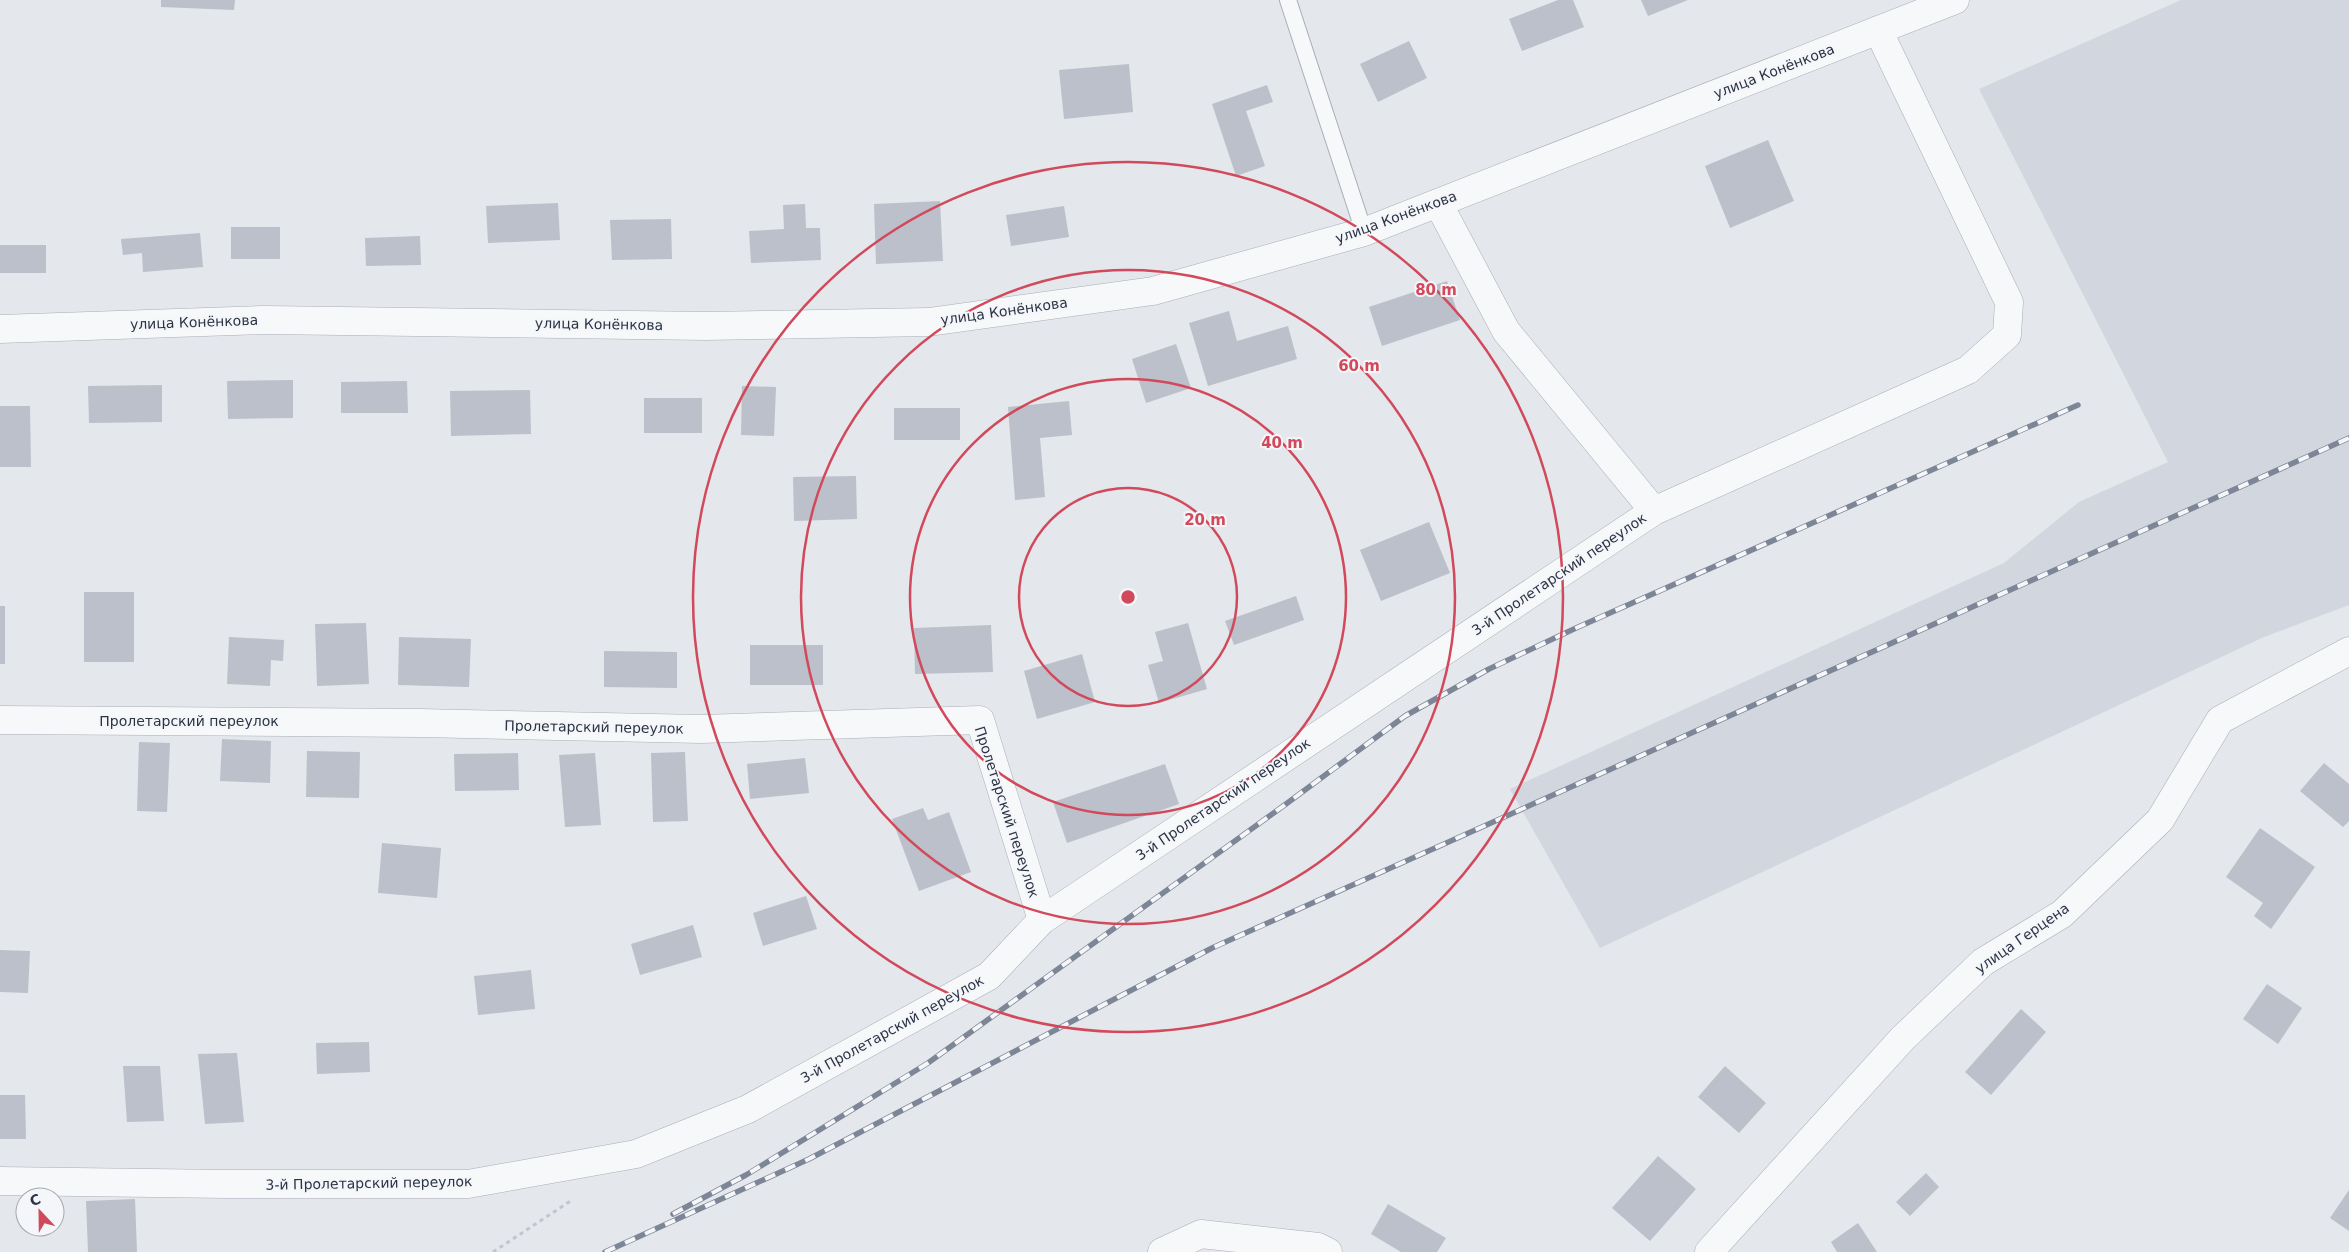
<svg xmlns="http://www.w3.org/2000/svg" width="2349" height="1252" font-family="'DejaVu Sans',sans-serif">
	<style>
		.built { fill: #d2d6de }
		.building { fill: #bbc0ca }
		.lines { fill: none; stroke-linecap: round; stroke-linejoin: round }
		.lane-casing { stroke: #a9aeb7; stroke-width: 18 }
		.street-casing { stroke: #a9aeb7; stroke-width: 29 }
		.path { stroke: #c2c5cb; stroke-width: 3; stroke-dasharray: 4 4; stroke-linecap: butt }
		.lane { stroke: #f7f8fa; stroke-width: 16 }
		.street { stroke: #f7f8fa; stroke-width: 28 }
		.rail-casing { stroke: #7d8696; stroke-width: 5.5 }
		.rail { stroke: #f4f6f9; stroke-width: 4; stroke-dasharray: 11; stroke-linecap: butt }
		.ring { fill: none; stroke: #d1495b; stroke-width: 2.5 }
		.labels { text-anchor: middle; stroke-width: 4; stroke-linejoin: round; paint-order: stroke }
		.street-label { font-size: 14px; fill: #2b3445; stroke: #f4f6f9 }
		.centre { fill: #d1495b; stroke: #f4f6f9; stroke-width: 2.5 }
		.ring-label { font-size: 15px; text-anchor: middle; font-weight: bold; fill: #d1495b; stroke: #f4f6f9; stroke-width: 4; stroke-linejoin: round; paint-order: stroke }
	</style>
	<rect width="100%" height="100%" fill="#e4e7ec"/>
	<!-- built -->
	<path class="built" d="M2181,0h168v605l-85,32 -664,311 -90,-159 494,-226 75,-61 89,-40 -189,-373z"/>
	<!-- building -->
	<path class="building" d="M161,0h74l-1,10 -73,-3z
		M1558,0h15l11,27 -62,24 -13,-32z
		M1641,0h47l-40,16z
		M1409,41l18,37 -49,24 -18,-38z
		M1129,64l4,48 -69,7 -5,-49z
		M1267,85l6,17 -27,9 19,55 -29,10 -24,-72z
		M1768,140l26,61 -64,27 -25,-62z
		M940,201l3,60 -67,3 -2,-60z
		M558,203l2,37 -72,3 -2,-37z
		M805,204l1,24h14l1,32 -70,3 -2,-32 35,-2 -1,-24z
		M1064,206l5,31 -58,9 -5,-31z
		M671,219l1,40 -60,1 -2,-40z
		M231,227h49v32h-49z
		M200,233l3,34 -60,5 -1,-19 -19,2 -2,-16z
		M420,236l1,29 -55,1 -1,-28z
		M0,245h46v28h-46z
		M1447,281l13,39 -78,26 -13,-39z
		M1229,311l8,30 51,-15 9,33 -89,27 -19,-63z
		M1176,344l15,44 -45,15 -14,-44z
		M293,380v38l-65,1 -1,-38z
		M407,381l1,32h-67v-31z
		M162,385v37l-73,1 -1,-37z
		M742,386l34,1 -2,49 -33,-1z
		M530,390l1,44 -80,2 -1,-45z
		M644,398h58v35h-58z
		M1069,401l3,34 -32,3 5,59 -30,3 -7,-93z
		M0,406h30l1,61h-31z
		M894,408h66v32h-66z
		M856,476l1,43 -63,2 -1,-44z
		M1429,522l21,51 -69,28 -21,-51z
		M84,592h50v70h-50z
		M1296,596l8,24 -70,25 -9,-24z
		M0,606h5v58h-5z
		M366,623l3,61 -52,2 -2,-62z
		M1188,623l19,66 -48,14 -11,-38 15,-4 -8,-29z
		M991,625l2,47 -78,2 -1,-46z
		M229,637l55,3 -1,21 -12,-1 -1,26 -43,-2z
		M399,637l72,2 -2,48 -71,-2z
		M750,645h73v40h-73z
		M604,651l73,1v36l-73,-1z
		M1082,654l13,48 -58,17 -13,-48z
		M222,739l49,2 -1,42 -50,-2z
		M139,742l31,1 -3,69 -30,-1z
		M307,751l53,1 -1,46 -53,-1z
		M685,752l3,69 -35,1 -2,-69z
		M518,753l1,37 -64,1 -1,-37z
		M595,753l6,72 -36,2 -6,-72z
		M805,758l4,35 -59,6 -3,-35z
		M2324,763l25,21v37l-6,6 -43,-36z
		M1165,764l14,40 -112,39 -14,-41z
		M923,808l5,12 21,-8 22,60 -52,19 -27,-72z
		M2260,828l55,39 -44,62 -17,-13 9,-13 -37,-26z
		M382,843l59,5 -4,50 -59,-5z
		M806,896l11,33 -54,17 -10,-33z
		M693,925l9,32 -62,18 -9,-31z
		M0,950l30,1 -2,42 -28,-1z
		M531,970l4,39 -57,6 -4,-39z
		M2267,984l35,24 -24,36 -35,-25z
		M2021,1009l25,23 -55,63 -26,-23z
		M369,1042l1,30 -53,2 -1,-31z
		M237,1053l7,69 -39,2 -7,-70z
		M123,1066h37l4,55 -37,1z
		M1725,1066l41,37 -27,30 -41,-36z
		M0,1095h25l1,44h-26z
		M1658,1156l38,33 -46,52 -38,-33z
		M1926,1173l13,14 -29,29 -14,-14z
		M2349,1190v41l-19,-13z
		M135,1199l2,53h-49l-2,-51z
		M1388,1204l58,34 -9,14h-36l-30,-18z
		M1858,1223l19,29h-40l-6,-10z"/>
	<g class="lines">
		<defs>
			<path id="lane" d="M1288,0l76,232"/>
			<path id="street" d="M1438,203l68,128 148,180 314,-141 39,-35 2,-33 -131,-272
				M0,329l265,-9 440,6 224,-4 224,-31 211,-59 591,-232
				M0,720l420,3 281,6 279,-9 62,200
				M0,1181l227,3h241l168,-30 112,-45 241,-133 53,-56 612,-409
				M1162,1252l39,-18 117,13 10,5
				M1709,1252l194,-214 80,-76 79,-48 98,-94 60,-100 129,-69"/>
		</defs>
		<!-- lane casing -->
		<use href="#lane" class="lane-casing"/>
		<!-- street casing -->
		<use href="#street" class="street-casing"/>
		<!-- path -->
		<path class="path" d="M493,1252l79,-52"/>
		<!-- lane -->
		<use href="#lane" class="lane"/>
		<!-- street -->
		<use href="#street" class="street"/>
		<defs>
			<path id="rail" d="M673,1214l73,-39 182,-112 358,-259 119,-88 84,-47 87,-41 502,-223
				M605,1252l204,-93 403,-211 1137,-510"/>
		</defs>
		<!-- rail casing -->
		<use href="#rail" class="rail-casing"/>
		<!-- rail -->
		<use href="#rail" class="rail"/>
	</g>
	<!-- distance rings -->
	<g class="ring">
		<circle cx="1128" cy="597" r="109"/>
		<circle cx="1128" cy="597" r="218"/>
		<circle cx="1128" cy="597" r="327"/>
		<circle cx="1128" cy="597" r="435"/>
	</g>
	<g class="labels">
		<!-- street labels -->
		<g class="street-label">
			<text transform="translate(1774 71) rotate(-21)" y="5">улица Конёнкова</text>
			<text transform="translate(1396 217) rotate(-20)" y="5">улица Конёнкова</text>
			<text transform="translate(1004 311) rotate(-8)" y="5">улица Конёнкова</text>
			<text transform="translate(194 322) rotate(-2)" y="5">улица Конёнкова</text>
			<text transform="translate(599 324) rotate(1)" y="5">улица Конёнкова</text>
			<text transform="translate(1559 574) rotate(-34)" y="5">3-й Пролетарский переулок</text>
			<text x="189" y="726">Пролетарский переулок</text>
			<text transform="translate(594 727) rotate(1)" y="5">Пролетарский переулок</text>
			<text transform="translate(1223 799) rotate(-34)" y="5">3-й Пролетарский переулок</text>
			<text transform="translate(1007 812) rotate(72)" y="5">Пролетарский переулок</text>
			<text transform="translate(2022 938) rotate(-35)" y="5">улица Герцена</text>
			<text transform="translate(892 1029) rotate(-29)" y="5">3-й Пролетарский переулок</text>
			<text transform="translate(369 1183) rotate(-1)" y="5">3-й Пролетарский переулок</text>
		</g>
	</g>
	<circle cx="1128" cy="597" r="8" class="centre"/>
	<g class="ring-label">
		<text x="1436" y="295">80 m</text>
		<text x="1359" y="371">60 m</text>
		<text x="1282" y="448">40 m</text>
		<text x="1205" y="525">20 m</text>
	</g>
	<!-- north arrow -->
	<g transform="translate(40 1212) rotate(338)"><circle r="24" fill="#f4f6f9" stroke="#a4a8b1"/>
	<path d="M0-4L9 19L0 12L-9 19Z" fill="#d1495b"/>
	<text y="-8" font-size="14" font-weight="bold" text-anchor="middle" fill="#2b3445">С</text>
	</g>
</svg>
